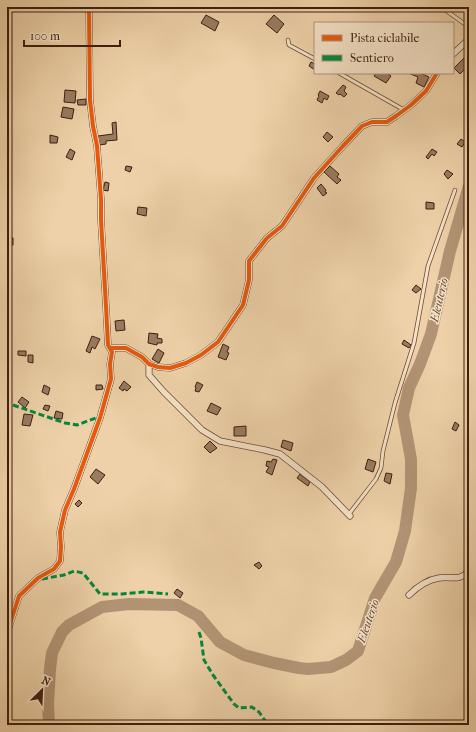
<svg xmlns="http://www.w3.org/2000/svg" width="476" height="732" font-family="'IM FELL French Canon',serif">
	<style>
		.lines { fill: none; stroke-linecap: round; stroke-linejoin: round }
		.river { stroke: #b29475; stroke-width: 12 }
		.building { fill: #997b60; stroke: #3d1e11 }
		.service-casing { stroke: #694b37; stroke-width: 4.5 }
		.minor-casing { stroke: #694b37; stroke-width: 7 }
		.service { stroke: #f4e1c6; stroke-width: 3 }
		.minor { stroke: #f4e1c6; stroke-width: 5.5 }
		.quiet { stroke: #00873e; stroke-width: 3; stroke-dasharray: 6 3; stroke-linecap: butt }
		.cycleway-casing { stroke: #f4e1c6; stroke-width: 6 }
		.cycleway { stroke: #e8590c; stroke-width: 4 }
		.labels { text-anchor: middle; stroke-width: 3; stroke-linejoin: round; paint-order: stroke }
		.water-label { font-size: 12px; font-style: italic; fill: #664734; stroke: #f4e1c6 }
	</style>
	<rect width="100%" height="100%" fill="#eed1a8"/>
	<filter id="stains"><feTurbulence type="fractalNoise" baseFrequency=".005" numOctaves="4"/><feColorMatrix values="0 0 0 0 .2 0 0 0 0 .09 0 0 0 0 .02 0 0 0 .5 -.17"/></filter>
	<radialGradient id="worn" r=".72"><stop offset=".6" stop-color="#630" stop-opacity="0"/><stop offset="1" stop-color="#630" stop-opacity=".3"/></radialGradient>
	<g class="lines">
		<!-- river -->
		<path class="river" d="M49,725l-1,-21 2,-35 2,-16 10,-21 7,-7 33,-18 27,-3 49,1 20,11 22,26 24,13 30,8 25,5 9,1 23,-2 15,-7 12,-9 17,-53 21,-36 9,-31 6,-43v-29l-8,-44 6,-27 11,-24 11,-30 19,-83 19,-65"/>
	</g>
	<!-- building -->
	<path class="building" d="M206,15l13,7 -4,9 -14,-8z
		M274,15l10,9 -7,9 -11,-9z
		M464,58l5,5v2l-9,9 -6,-6z
		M311,62l4,2v6l-6,-4z
		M376,73h11l4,3 -5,7 -12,-7z
		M408,73h12l9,4 -5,10 -8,-4 2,-6z
		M343,85l3,2 -2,4 3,3 -3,3 -4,-3 -1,1 -3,-2z
		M65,90l11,1 -1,12 -11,-1z
		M320,91l9,5 -2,4 -3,-2 -2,5 -5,-3 2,-4 -1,-1z
		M86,99v6h-8l-1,-5z
		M63,107l11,2 -2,10 -11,-2z
		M116,122l1,18 -11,1v3l-7,1 -1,-9 15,-2 -1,-11z
		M327,132l6,5 -5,5 -5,-5z
		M50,135l8,2 -1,6h-7z
		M461,139l4,3 -3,5 -5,-3z
		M70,149l5,3 -3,8 -6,-3z
		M432,149l5,3 -3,4 -2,-2 -4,5 -2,-2z
		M126,166l6,1 -2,5 -5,-2z
		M330,166l9,8 -2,3 4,3 -4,4 -13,-12z
		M447,170l6,4 -5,5 -4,-5z
		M105,182l4,1 -1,8 -5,-1z
		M321,184l5,6 -1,2 2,1 -4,3 -6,-8z
		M426,202l8,1v6h-8z
		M138,207l9,1 -1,8 -9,-2z
		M7,238h6v7l-6,1z
		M416,285l5,4 -5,4 -4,-3z
		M124,320l1,10 -9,1 -1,-10z
		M149,333l9,1 -1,4 5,1v4h-5v2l-9,-2z
		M92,336l8,3 -5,10 -3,-2 -2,6 -4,-2z
		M404,340l7,5 -2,3 -7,-4z
		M223,344l6,3 -2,5 2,1 -3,7 -8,-3z
		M158,349l6,4 -5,10 -7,-4z
		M18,351h8v5l-8,-1z
		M28,355h5v8l-5,-1z
		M124,381l7,6 -4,4 -3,-2 -1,2 -4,-3z
		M197,382l6,3 -4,7 -4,-1 1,-3 -1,-1z
		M44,385l6,3 -2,7 -6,-3z
		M96,385h6l1,4 -7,1z
		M22,397l7,5 -4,6 -7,-6z
		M211,403l10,5 -4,7 -10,-4z
		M45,405l5,1 -2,5 -5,-2z
		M56,411l7,2 -1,6 -8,-1z
		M24,414l9,1 -3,11 -8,-1z
		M455,422l4,3 -3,6 -4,-2z
		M246,426v10h-12v-9z
		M283,440l10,3 -2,8 -10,-4z
		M210,441l7,7 -7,5 -6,-6z
		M273,459l4,1 -5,15 -6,-3 3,-5 -3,-1 1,-5 4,1z
		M368,459l8,3 -3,10 -8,-3z
		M96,469l9,6 -7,9 -8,-7z
		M386,473l6,1 -2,10 -6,-3z
		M300,474l10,8 -2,4 -11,-8z
		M79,500l3,3 -4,4 -3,-3z
		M259,562l3,4 -3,3 -5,-4z
		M177,589l6,4 -3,5 -6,-5z"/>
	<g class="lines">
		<defs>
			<path id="service" d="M441,7l28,20
				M288,40l1,5 26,14
				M339,73l65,37
				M349,514l27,-35 5,-11 2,-17 12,-48 19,-60 14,-77 27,-76"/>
			<path id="minor" d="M453,54l16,-15
				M110,348h16l16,9 7,7 9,3 12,1 16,-5 15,-8 17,-13 25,-37 6,-25v-19l18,-23 15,-12 32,-48 29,-32 19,-20 10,-4h15l9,-6 15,-11 15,-14 11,-18
				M149,364v11l14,16 39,39 18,11 45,9 15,4 42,33 28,29
				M409,595c8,-8 17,-15 30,-17 12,-2 20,4 30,-7
				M7,633l12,-37 19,-18 16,-9 6,-8 1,-14 -1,-15 5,-22 9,-21 26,-71 11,-39 -1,-15 2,-12 -4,-7 -2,-39 -5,-86v-21l-4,-53 -4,-20 -3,-26 -1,-93"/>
		</defs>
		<!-- service casing -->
		<use href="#service" class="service-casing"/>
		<!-- minor casing -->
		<use href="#minor" class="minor-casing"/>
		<!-- service -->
		<use href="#service" class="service"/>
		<!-- minor -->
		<use href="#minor" class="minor"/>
		<!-- quiet -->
		<path class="quiet" d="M13,405l52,18 12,2 24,-9
			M42,579l22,-4 10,-4 9,2 17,21h22l21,-2 25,2
			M199,632l2,6 3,22 9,15 21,29 5,4 13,-1 7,5 9,13"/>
		<defs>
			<path id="cycleway" d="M110,348h16l16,9 7,7 9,3 12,1 16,-5 15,-8 17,-13 25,-37 6,-25v-19l18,-23 15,-12 32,-48 29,-32 19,-20 10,-4h15l9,-6 15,-11 15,-14 11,-18
				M7,633l12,-37 19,-18 16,-9 6,-8 1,-14 -1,-15 5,-22 9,-21 26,-71 11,-39 -1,-15 2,-12 -4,-7 -2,-39 -5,-86v-21l-4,-53 -4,-20 -3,-26 -1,-93"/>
		</defs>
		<!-- cycleway casing -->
		<use href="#cycleway" class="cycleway-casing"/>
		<!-- cycleway -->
		<use href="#cycleway" class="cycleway"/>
	</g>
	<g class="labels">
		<!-- water labels -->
		<g class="water-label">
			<text transform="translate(439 300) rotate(-77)" y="4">Eleuterio</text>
			<text transform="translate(368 621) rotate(-71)" y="4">Eleuterio</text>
		</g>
	</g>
	<!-- margin -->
	<rect width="476" height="732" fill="none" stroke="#eed1a8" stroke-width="24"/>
	<rect x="8" y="8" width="460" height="716" fill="none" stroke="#3d1e11" stroke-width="2"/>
	<rect x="12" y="12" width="452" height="708" fill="none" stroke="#3d1e11"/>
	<!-- legend -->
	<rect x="314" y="22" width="140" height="52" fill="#f4e1c6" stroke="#ab937e"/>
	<rect x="322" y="35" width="20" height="6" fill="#e8590c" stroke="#ab937e"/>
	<text x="350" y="42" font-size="12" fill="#3d1e11">Pista ciclabile</text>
	<rect x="322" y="55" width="20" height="6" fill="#00873e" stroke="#ab937e"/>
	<text x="350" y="62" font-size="12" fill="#3d1e11">Sentiero</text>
	<!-- north arrow -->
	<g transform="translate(42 690) rotate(24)" stroke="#f4e1c6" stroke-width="3" paint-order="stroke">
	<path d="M0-3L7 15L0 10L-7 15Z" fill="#3d1e11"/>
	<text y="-6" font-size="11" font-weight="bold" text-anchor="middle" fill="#3d1e11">N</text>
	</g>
	<!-- scale -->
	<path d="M24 40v6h96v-6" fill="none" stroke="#3d1e11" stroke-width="2"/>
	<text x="30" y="40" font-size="12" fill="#3d1e11" stroke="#f4e1c6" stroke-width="3" paint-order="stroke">100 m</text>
	<rect width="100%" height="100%" filter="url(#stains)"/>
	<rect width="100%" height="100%" fill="url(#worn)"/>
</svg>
